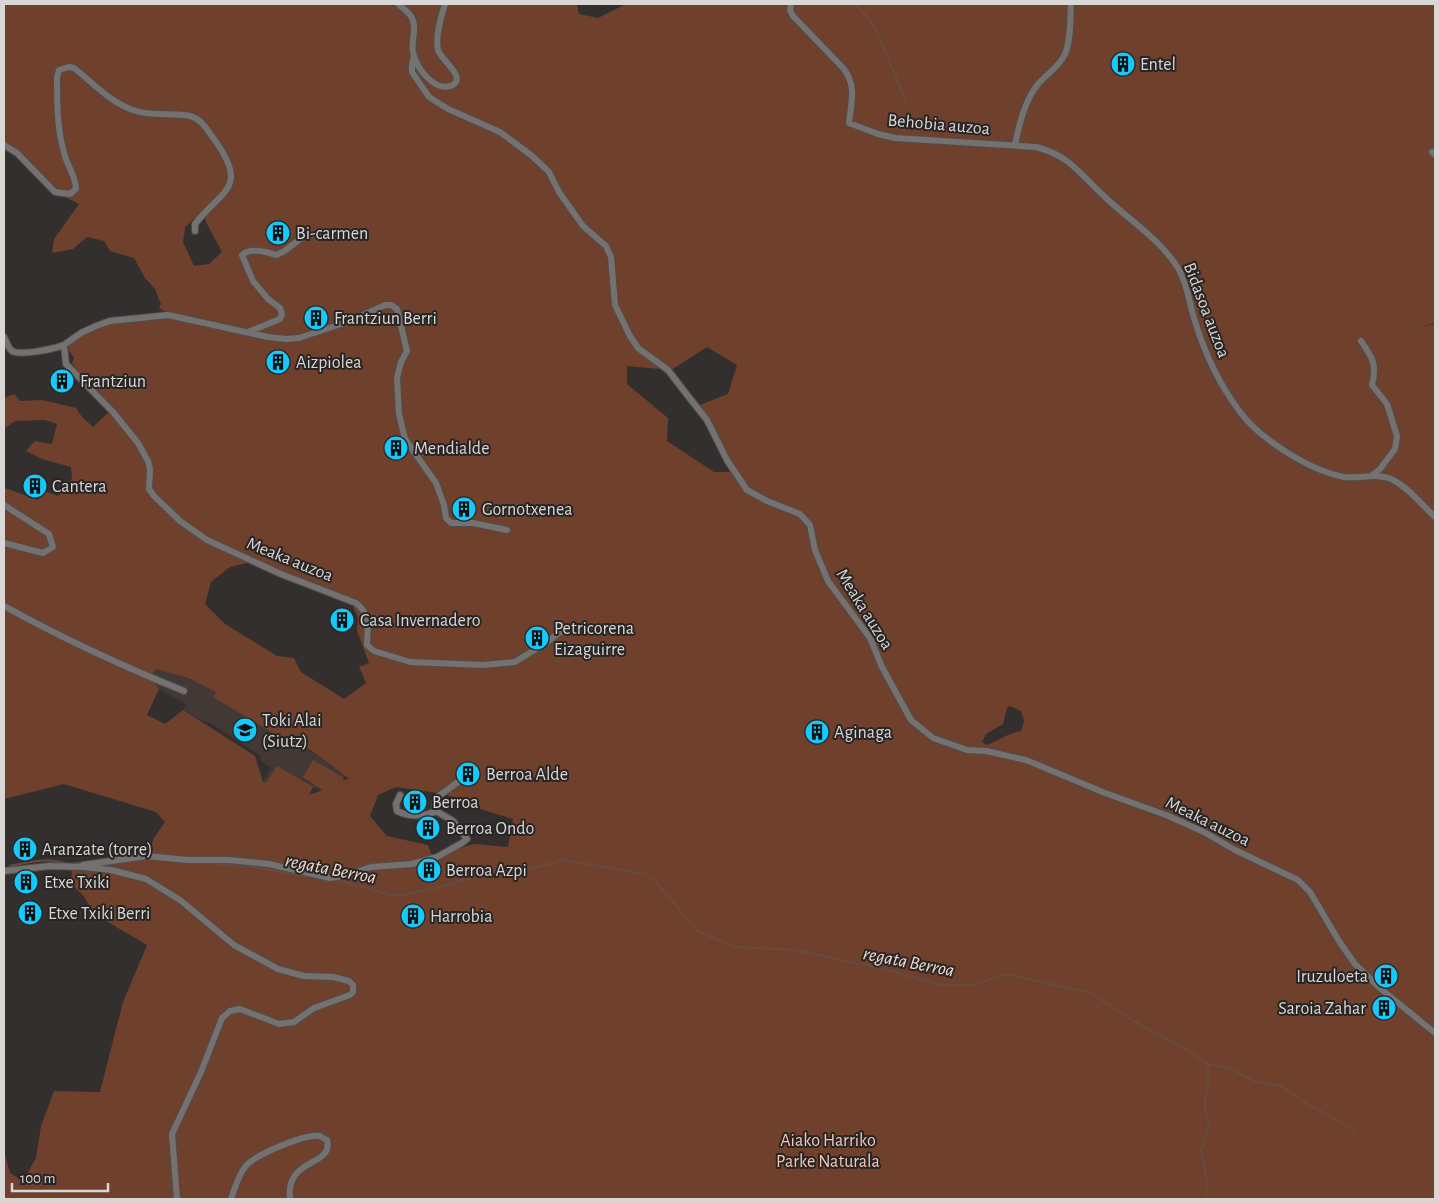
<svg xmlns="http://www.w3.org/2000/svg" width="1439" height="1203" font-family="'Alegreya Sans',sans-serif">
	<style>
		.built { fill: #423936 }
		.green { fill: #6f412d; fill-rule: evenodd }
		.lines { fill: none; stroke-linecap: round; stroke-linejoin: round }
		.stream { stroke: #684b40; stroke-width: 2 }
		.minor-casing { stroke: #4f4d4c; stroke-width: 8 }
		.minor { stroke: #747170; stroke-width: 6 }
		.labels { text-anchor: middle; stroke-width: 4; stroke-linejoin: round; paint-order: stroke }
		.poi-label { font-size: 18px; fill: #d8d7d6; stroke: #282524; text-anchor: start }
		.street-label { font-size: 18px; fill: #d8d7d6; stroke: #282524 }
		.park-label { font-size: 18px; fill: #f6c8b5; stroke: #282524 }
		.water-label { font-size: 19px; font-style: italic; fill: #f3dbd1; stroke: #282524 }
	</style>
	<rect width="100%" height="100%" fill="#322f2e"/>
	<!-- built -->
	<path class="built" d="M156,669l32,9 28,14 -3,5 71,43 5,-1 28,16 28,21 -11,20 -21,-9 -11,18 -39,-23 8,-14 -11,-8 1,-4 -52,-34h-5l-21,-12 3,-6 -36,-20v-7z"/>
	<!-- green -->
	<path class="green" d="M4,4h573l2,10 19,4 28,-14h809v319l-15,4 15,-3v875h-1431v-48l6,22 13,8 13,-23 5,-32 13,-35 46,1 23,-90 24,-57 -53,-31 -11,-19 -12,-11 1,-17 75,-11 7,-18 11,-16 -9,-10 -92,-28 -60,15v-313l1,2 33,12 5,-10 15,6 14,-17 -1,-12 -29,-8 -16,-8 9,-10 17,3 5,-20 -12,-4 -30,1 -11,8v-31l10,-4 6,7 22,-1 34,8 6,9 11,10 19,-18 -32,-34 -8,-12 2,-5 -5,-7v-6l13,-10 29,-12 56,-7 79,17 -2,-4 -75,-16 -10,-5 2,-4 -6,-15 -10,-11 -11,-20 -24,-7 -6,-10 -17,-4 -14,12 -21,4 2,-14 25,-35 -24,-12 -51,-48zM229,171c8,22 -10,32 -25,45l3,8 15,28 -13,12 -15,2 -11,-24 2,-15 39,-36 5,-9zM707,347l30,18 -9,29 -31,12 33,66h-16l-47,-31 1,-23 -41,-34v-18l44,4zM251,562l101,42 6,14 -1,13 12,32 -7,3h-3l7,17 -22,16 -43,-27 -7,-14 -17,-2 -52,-32 -20,-20 6,-22 19,-15zM156,669l32,9 28,14 -3,5 71,43c14,-3 49,27 61,36l4,2 -6,3 1,-3 -31,-18 -10,17 20,13 -14,5 4,-8 -36,-21 -11,17 -3,-1 -8,-26 -72,-46 -18,14 -18,-9 12,-26 -9,-12zM1010,706l11,5 3,10 -3,10c-10,1 -24,10 -34,14l-5,-3 4,-8 17,-10 4,-16zM396,787l42,6 19,5 13,8 43,13 -5,28 -34,-3 -42,12 -4,-11 -41,-9 -17,-20 8,-21z"/>
	<g class="lines">
		<!-- stream -->
		<path class="stream" d="M856,4l19,23 30,72
			M163,855l28,2
			M209,863l45,4 62,11
			M72,864l47,-7
			M10,866c19,-4 39,-9 57,-2
			M653,878l44,53 38,16 60,3 84,18 64,17h31l32,-11 85,19 44,29 49,26 24,16v23l-4,17 5,22 -8,25 6,29 -1,19
			M338,880l53,15h13l36,-8 54,-16 24,1 46,-12 81,14
			M1209,1064l23,5 22,12 27,5 26,18 21,11 27,16
			M4,1198l5,1"/>
		<defs>
			<path id="minor" d="M398,4c5,4 11,8 14,14 6,12 -3,26 2,38 4,13 20,35 36,30 20,-6 -10,-27 -12,-36 -3,-14 3,-33 7,-46
				M791,4l-1,6 3,6 51,53c13,18 7,33 5,54l29,11 17,4 141,9c33,8 45,28 69,50 24,23 55,42 73,71 9,15 11,33 16,50 10,34 25,66 46,94 21,28 71,59 104,65 16,2 35,-5 49,3 16,8 29,25 42,37
				M414,56l-2,7v9l17,25 19,12 52,23 31,23 18,17 10,20 24,34 23,20 5,11 4,48 15,31 8,12 30,22 20,26 19,24 20,40 20,30 20,11 33,13 10,11 5,25 13,31 42,57 12,29 29,53 22,18 34,12 19,1 40,9 79,33 61,22 38,17 31,18 63,30 12,12 29,49 16,23 26,25 54,44
				M4,145l13,8 38,39 15,2 6,-5c0,-12 -8,-22 -11,-33 -8,-25 -8,-53 -8,-79l2,-7 10,-3 5,1c18,14 37,35 59,42 18,7 39,2 57,6 12,3 17,14 24,23 36,50 8,50 -19,85v7
				M1015,145c4,-20 10,-46 24,-62 9,-10 20,-16 26,-29 6,-14 5,-34 6,-50
				M1432,152l3,3
				M248,332l32,-13 2,-5 -2,-6 -12,-9 -15,-18 -11,-26c8,-8 24,-3 34,0l7,-3 20,-15
				M4,337c2,4 4,11 8,14 8,5 42,-2 52,-6l2,19 47,48 25,31 10,18 2,8 -1,20 5,7 26,25 27,19 74,34 75,29c16,13 11,24 11,42l7,6 36,11 73,3 32,-3 29,-18 19,-14
				M1361,341c12,17 16,24 11,44l15,19 10,32 -2,13 -15,20 -9,7
				M64,345l17,-12 15,-7 14,-5 30,-3 28,-3 100,22 18,2 13,-1 51,-17 35,-16h6l6,4 10,42 -6,11 -4,16 2,36 6,25 31,44 8,22 2,13 5,5h22l34,7
				M4,505l45,29 4,13 -10,6 -39,-10
				M4,606c58,32 118,60 180,85
				M400,795l-4,9 1,7c12,6 27,6 39,0
				M83,865l64,-9 40,4h42l40,4 61,14 18,-3 23,-8 41,-3 25,-7 25,-14 5,-4 -14,-18 -17,-10 -1,-5 1,-8 22,-16
				M4,871l46,-5 35,1 26,3 35,9 34,21 54,45 44,24 26,7 29,1 16,4 4,4v7l-3,3 -36,13 -20,14 -15,2 -39,-15 -10,2 -8,7 -21,54 -29,62 5,65
				M231,1199c4,-11 7,-23 14,-32 9,-12 61,-34 75,-31 1,1 7,4 7,4 7,27 -42,17 -37,59"/>
		</defs>
		<!-- minor casing -->
		<use href="#minor" class="minor-casing"/>
		<!-- minor -->
		<use href="#minor" class="minor"/>
	</g>
	<!-- icons -->
	<defs>
		<symbol id="building-disc" viewBox="-11 -11 22 22"><circle r="9.5" fill="#14cafb" stroke="#282524"/><path d="M-4-6H4V6H1V3H-1V6H-4ZM-2.5-4.3h1.7v1.8h-1.7ZM.8-4.3h1.7v1.8H.8ZM-2.5-1h1.7V.8h-1.7ZM.8-1h1.7V.8H.8Z" fill="#111"/></symbol>
		<symbol id="school-disc" viewBox="-11 -11 22 22"><circle r="9.5" fill="#14cafb" stroke="#282524"/><path d="M0-5L7-2L0 1L-7-2ZM-4 1L0 2.5L4 1V4Q0 6-4 4Z" fill="#111"/></symbol>
	</defs>
	<g fill-rule="evenodd">
		<use href="#building-disc" x="1109" y="50" width="28" height="28"/>
		<use href="#building-disc" x="264" y="219" width="28" height="28"/>
		<use href="#building-disc" x="302" y="304" width="28" height="28"/>
		<use href="#building-disc" x="264" y="348" width="28" height="28"/>
		<use href="#building-disc" x="48" y="367" width="28" height="28"/>
		<use href="#building-disc" x="382" y="434" width="28" height="28"/>
		<use href="#building-disc" x="21" y="472" width="28" height="28"/>
		<use href="#building-disc" x="450" y="495" width="28" height="28"/>
		<use href="#building-disc" x="328" y="606" width="28" height="28"/>
		<use href="#building-disc" x="523" y="624" width="28" height="28"/>
		<use href="#school-disc" x="231" y="716" width="28" height="28"/>
		<use href="#building-disc" x="803" y="718" width="28" height="28"/>
		<use href="#building-disc" x="454" y="760" width="28" height="28"/>
		<use href="#building-disc" x="401" y="788" width="28" height="28"/>
		<use href="#building-disc" x="414" y="814" width="28" height="28"/>
		<use href="#building-disc" x="11" y="835" width="28" height="28"/>
		<use href="#building-disc" x="415" y="856" width="28" height="28"/>
		<use href="#building-disc" x="12" y="868" width="28" height="28"/>
		<use href="#building-disc" x="16" y="899" width="28" height="28"/>
		<use href="#building-disc" x="399" y="902" width="28" height="28"/>
		<use href="#building-disc" x="1372" y="962" width="28" height="28"/>
		<use href="#building-disc" x="1370" y="994" width="28" height="28"/>
	</g>
	<g class="labels">
		<!-- poi labels -->
		<g class="poi-label">
			<text x="1140" y="70">Entel</text>
			<text x="296" y="239">Bi-carmen</text>
			<text x="334" y="324">Frantziun Berri</text>
			<text x="296" y="368">Aizpiolea</text>
			<text x="80" y="387">Frantziun</text>
			<text x="414" y="454">Mendialde</text>
			<text x="52" y="492">Cantera</text>
			<text x="482" y="515">Gornotxenea</text>
			<text x="360" y="626">Casa Invernadero</text>
			<text x="554" y="634">Petricorena<tspan x="554" dy="21">Eizaguirre</tspan></text>
			<text x="262" y="726">Toki Alai<tspan x="262" dy="21">(Siutz)</tspan></text>
			<text x="834" y="738">Aginaga</text>
			<text x="486" y="780">Berroa Alde</text>
			<text x="432" y="808">Berroa</text>
			<text x="446" y="834">Berroa Ondo</text>
			<text x="42" y="855">Aranzate (torre)</text>
			<text x="446" y="876">Berroa Azpi</text>
			<text x="44" y="888">Etxe Txiki</text>
			<text x="48" y="919">Etxe Txiki Berri</text>
			<text x="430" y="922">Harrobia</text>
			<text x="1368" y="982" text-anchor="end">Iruzuloeta</text>
			<text x="1366" y="1014" text-anchor="end">Saroia Zahar</text>
		</g>
		<!-- street labels -->
		<g class="street-label">
			<text transform="translate(939 124) rotate(5)" y="6">Behobia auzoa</text>
			<text transform="translate(1207 310) rotate(69)" y="6">Bidasoa auzoa</text>
			<text transform="translate(290 559) rotate(22)" y="6">Meaka auzoa</text>
			<text transform="translate(865 609) rotate(58)" y="6">Meaka auzoa</text>
			<text transform="translate(1208 821) rotate(26)" y="6">Meaka auzoa</text>
		</g>
		<!-- park labels -->
		<g class="park-label">
			<text x="828" y="1146">Aiako Harriko<tspan x="828" dy="21">Parke Naturala</tspan></text>
		</g>
		<!-- water labels -->
		<g class="water-label">
			<text transform="translate(331 868) rotate(11)" y="7">regata Berroa</text>
			<text transform="translate(909 961) rotate(11)" y="7">regata Berroa</text>
		</g>
	</g>
	<!-- border -->
	<rect width="1439" height="1203" fill="none" stroke="#d8d7d6" stroke-width="10"/>
	<!-- scale -->
	<path d="M12 1183v8h96v-8" fill="none" stroke="#d8d7d6" stroke-width="2.5"/>
	<text x="20" y="1183" font-size="15" fill="#d8d7d6" stroke="#282524" stroke-width="4" paint-order="stroke">100 m</text>
</svg>
